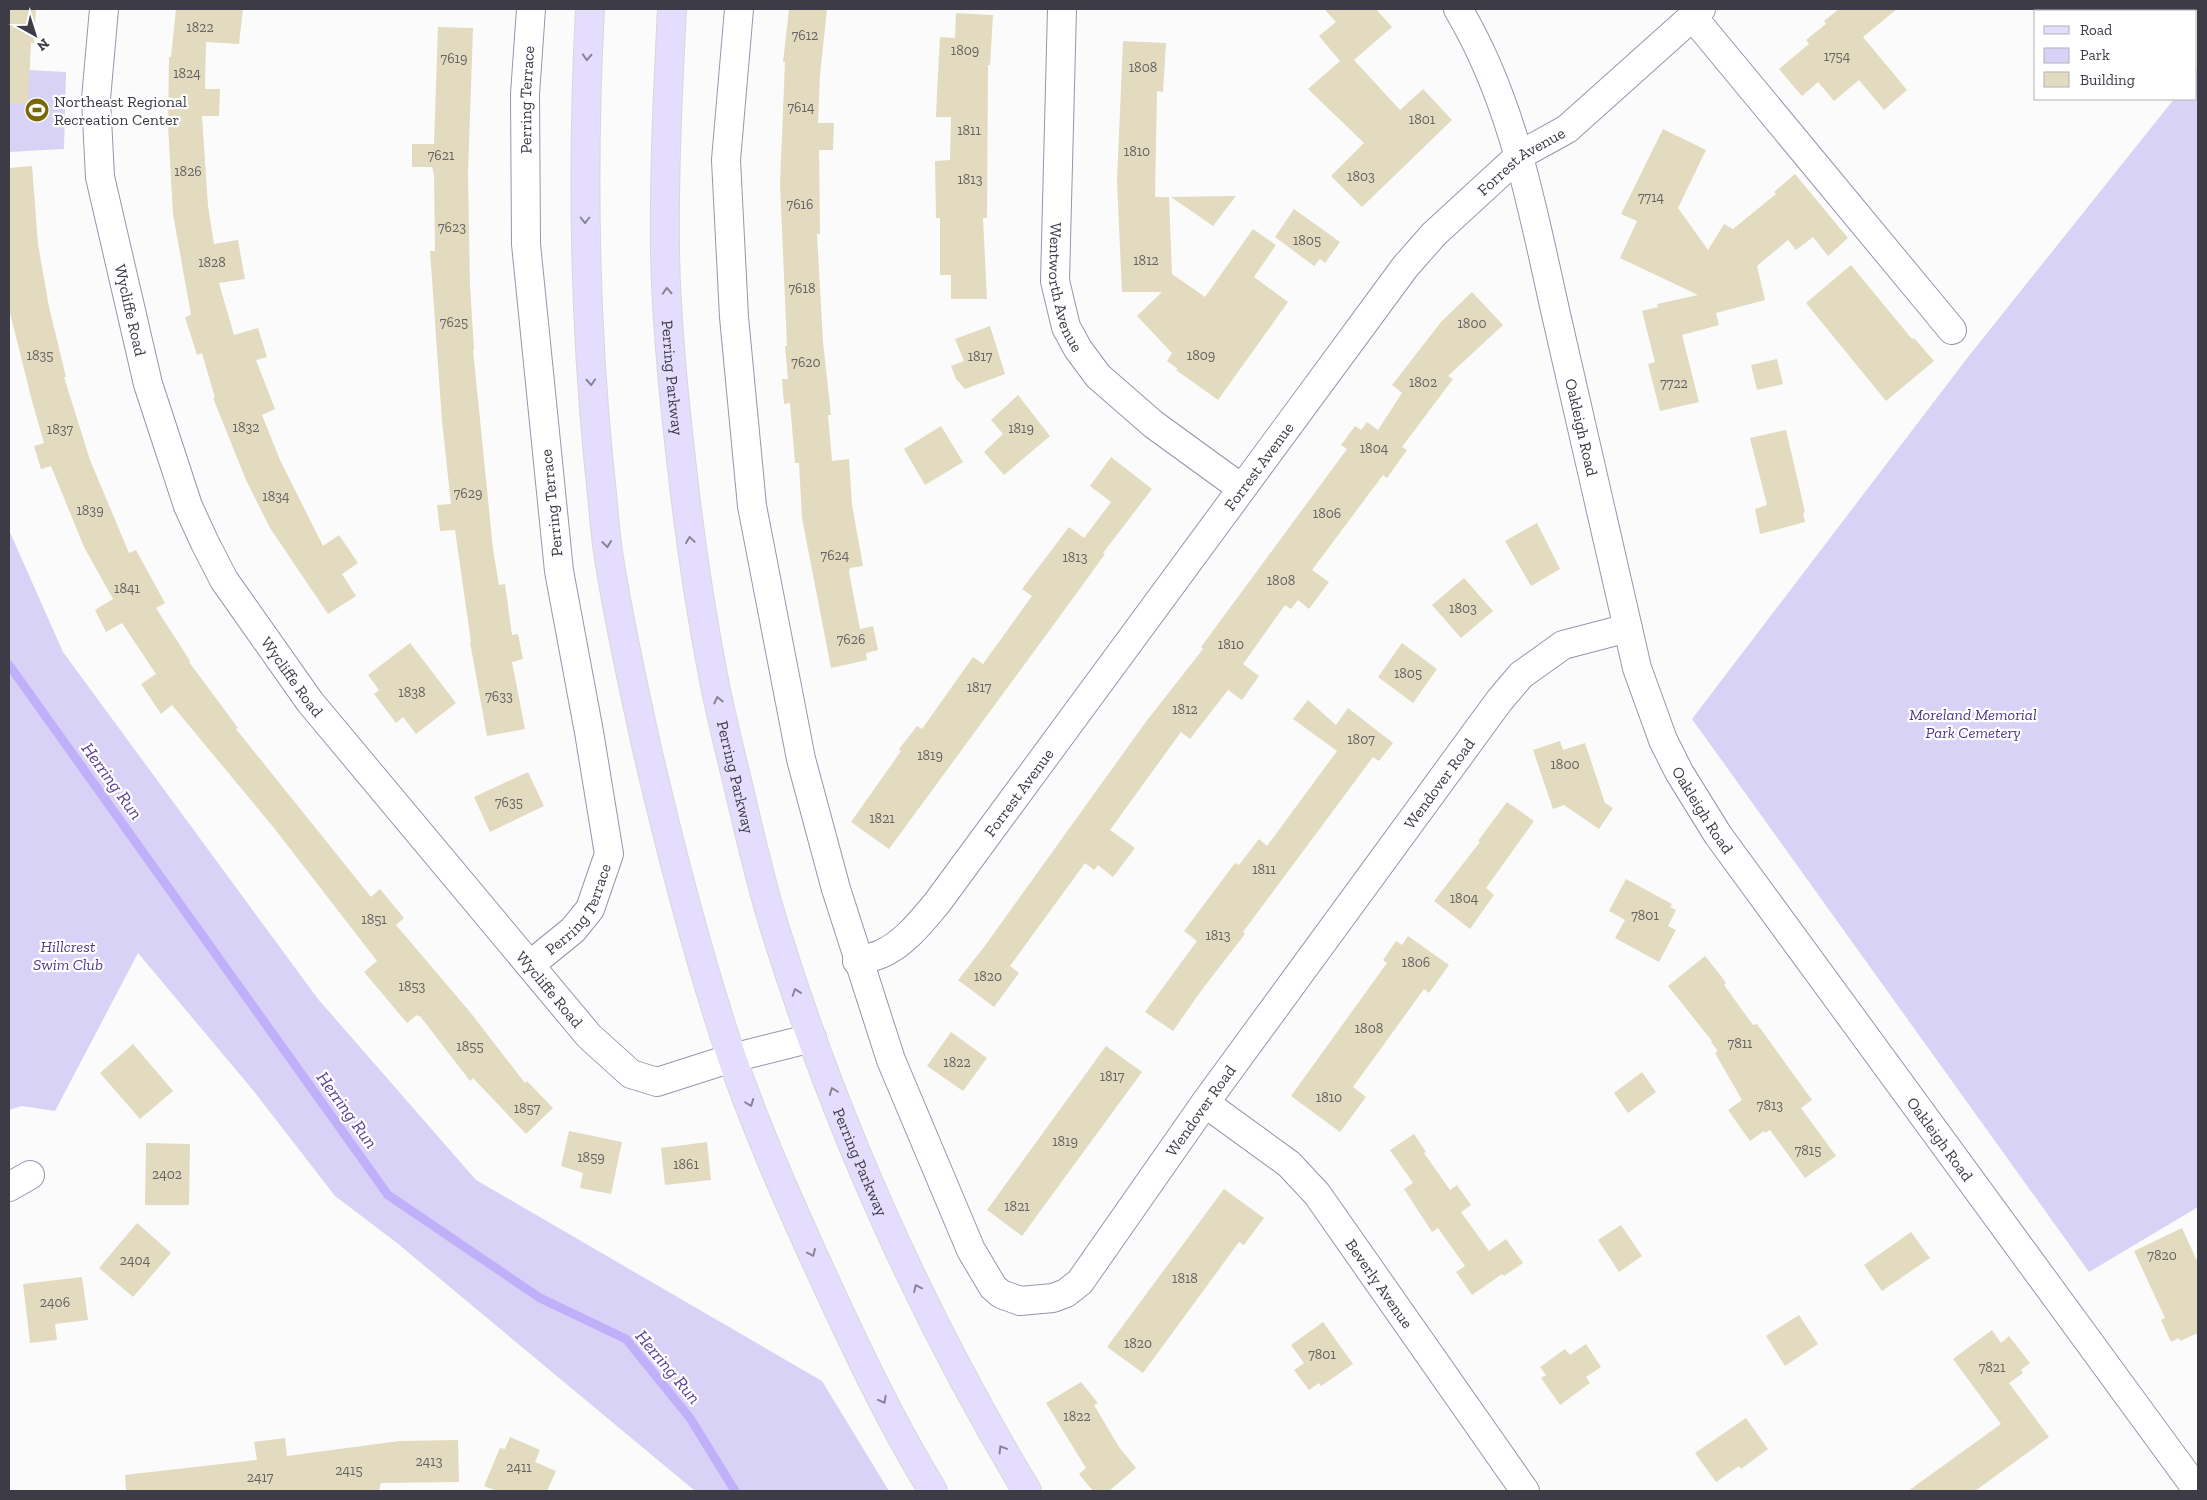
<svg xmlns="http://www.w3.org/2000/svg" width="2207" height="1500" font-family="'Zilla Slab',serif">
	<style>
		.green { fill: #d9d2f7 }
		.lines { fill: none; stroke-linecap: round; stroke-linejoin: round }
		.stream { stroke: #c0aff9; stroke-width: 9 }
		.building { fill: #e2dbbf }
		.minor-casing { stroke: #9994ae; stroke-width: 30 }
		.tertiary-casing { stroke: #9994ae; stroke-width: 30 }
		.primary-casing { stroke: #d8d8da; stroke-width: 30 }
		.minor { stroke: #fff; stroke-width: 28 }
		.tertiary { stroke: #fff; stroke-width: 28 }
		.primary { stroke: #e4ddfd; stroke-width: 28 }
		.oneway { stroke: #888498 }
		.labels { text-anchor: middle; stroke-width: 4.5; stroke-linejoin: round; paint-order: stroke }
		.number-label { font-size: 14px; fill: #666364 }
		.street-label { font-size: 16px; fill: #3d3b46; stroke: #fff }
		.poi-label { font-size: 16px; fill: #3d3b46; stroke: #fff; text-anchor: start }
		.park-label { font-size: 16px; font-style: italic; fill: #52378c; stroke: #fff }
		.water-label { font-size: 18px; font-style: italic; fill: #5b4096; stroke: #fff }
	</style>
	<rect width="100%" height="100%" fill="#fbfbfb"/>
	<!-- green -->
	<path class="green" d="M2198,66v1141l-109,65 -397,-553 276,-362 206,-258h22v-30z
		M9,69l57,3 -2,77 -55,3z
		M9,530l54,122 255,347 158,181 346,201 67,110h-194l-298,-248 -62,-47 -83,-107 -114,-136 -83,158 -33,-5 -13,4z"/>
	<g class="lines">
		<!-- stream -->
		<path class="stream" d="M9,665l379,530 152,103 86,41 64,79 45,73"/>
	</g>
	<!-- building -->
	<path class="building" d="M9,9h27l-2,34h-3l-3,61h-19z
		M176,9h67l-4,35 -33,-2 -1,47h15l-1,27h-17l6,90 6,38 24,-4 7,39 -26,4 15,52 24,-7 9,29 -11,3 19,49 -13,6 18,45 43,86 16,-11 19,28 -16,11 14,22 -28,18 -58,-86 -24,-48 -33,-82h2l-13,-45 -5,2 -12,-38 6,-2 -18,-101 -5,-89 1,-68h2z
		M789,9h38l-7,66 -2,48h16l-1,27h-14l1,84h-3l6,108 8,73h-3l4,46 17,-2 3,46 11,61 -13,2 -1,4 11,57 13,-3 5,24 -12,3 1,7 -36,8 -29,-150 -3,-55h-4l-5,-60 -6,1 -2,-25h6l-3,-33h2l-7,-162 5,-122h-2z
		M1324,9h52l16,18 -38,33 46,50 23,-21 29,31 -90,87 -31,-31 33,-33 -56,-54 32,-28 -21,-25 17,-14z
		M1839,9h58l-34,28 44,53 -23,20 -25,-30 -25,21 -16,-19 -16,14 -23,-27 30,-25 -3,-4 20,-16 -2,-3z
		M956,13l37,2 -3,50h-2l-1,153h-4l4,81h-36v-24h-11v-57h-4l-1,-57 15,-1 1,-43h-15l1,-25 3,-55 15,1z
		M438,27l35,1 -5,146 2,111 4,65h-1l20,199 6,36 6,-1 7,51 6,-1 5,25 -11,3 13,67 -38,7 -17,-94h1l-16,-112 -15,1 -3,-26 14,-1 -9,-83 -12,-170h5l-1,-77 -2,-7h-20v-23h22z
		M1123,41l43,2 -3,49 -6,-1 -2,106h14l3,77 33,23 48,-68 23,16 -22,32 34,25 -70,98 -42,-30 2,-1 -11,-8 5,-8 -35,-37 25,-24h-40l-5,-111z
		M1663,129l43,21 -28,58 30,42 16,-26 9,5 43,-35 -2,-2 21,-18 53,64 -20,18 -15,-19 -17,13 -8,-10 -31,26 8,34 -49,13 3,12 -37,10 17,67 -39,9 -12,-47 7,-2 -13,-51 16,-4 -1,-3 41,-9 -78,-37 17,-37 -16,-7z
		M32,166l6,78 11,63 17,70h-2l26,83 39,93 7,-3 29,53 -9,5 34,53 -1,1 49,66 -2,1 135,168 9,-8 24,29 -8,7 74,87 55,71 2,-2 26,27 -27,26 -53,-56 -3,3 -50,-65 -1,1 -2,-2 -10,8 -43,-51 13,-11 -103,-133 -102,-123 -11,9 -20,-30 15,-10 -34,-51 -16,9 -11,-22 18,-11 -29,-52 -33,-81 -10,3 -7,-23 10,-3 -12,-42 -23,-92v-141z
		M1236,196l-23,30 -42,-29z
		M1294,209l46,33 -15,21 -5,-4 -6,7 -39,-29z
		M1851,265l61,74 2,-1 20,23 -48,40 -80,-98z
		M1472,292l31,33 -55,51 5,3 -51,68 5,3 -20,28 -4,-3 -71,95 17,12 -20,27 -11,-9 -7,9 -6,-4 -42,59 16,12 -17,24 -14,-10 -38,49 -9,-7 -71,98 25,18 -22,29 -15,-12 -4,5 -9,-7 -75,103 9,7 -25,34 -36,-27 26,-33 161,-224 58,-74 -2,-2 146,-198 -6,-4 14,-19 6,4 6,-8 11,8 24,-37 -10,-8 49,-63z
		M990,326l15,48 -40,15 -9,-10 -5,-13 13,-5 -9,-22z
		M1777,359l6,25 -26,6 -6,-25z
		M1018,395l32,41 -46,39 -20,-23 19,-18 -12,-14z
		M941,426l22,36 -38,23 -21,-36z
		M1786,430l19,82 -2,1 2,9 -45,12 -5,-25 12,-4 -17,-67z
		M1111,457l41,32 -49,64 2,1 -45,62 -171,233 -38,-27 50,-71 -2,-2 18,-23 5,3 51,-72 10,7 49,-68 -10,-7 47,-62 15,11 27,-36 -21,-16z
		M1537,523l23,46 -29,17 -26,-45z
		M1464,578l29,33 -32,27 -29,-33z
		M410,643l46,60 -40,31 -13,-17 -7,6 -22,-29 5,-4 -11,-15z
		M1402,643l35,26 -24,34 -35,-26z
		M1308,700l28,25 12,-17 45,35 -14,18 -6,-4 -130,175 2,2 -44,57 -28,40 -28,-19 52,-71 -13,-10 51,-68 4,2 20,-26 8,7 70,-95 -44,-32z
		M1560,741l3,9 22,-7 20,60 8,5 -14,21 -35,-24 -11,4 -20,-59z
		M528,772l16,34 -54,26 -16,-35z
		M1507,802l27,19 -48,67 8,7 -24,34 -36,-28 46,-59 -2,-1z
		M1626,879l46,25 -2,3 6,3 -8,16 8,4 -17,32 -44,-24 10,-18 -16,-9z
		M1408,936l41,29 -20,28 -5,-4 -71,98 13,10 -26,35 -49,-36 96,-133 -4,-3 13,-19 6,4z
		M1705,956l16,20 5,7 -2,2 29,40 4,-1 55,76 -11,8 35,48 -31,22 -35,-48 -5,3 -1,-2 -14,10 -22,-31 14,-10 -27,-47 3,-2 -7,-9 1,-1 -44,-55z
		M951,1032l36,26 -24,33 -36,-25z
		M133,1044l40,47 -33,28 -40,-46z
		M1106,1046l36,26 -120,164 -35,-26z
		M1642,1072l14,20 -28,21 -14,-20z
		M569,1131l53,11 -11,52 -31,-6 3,-15 -22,-7z
		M1414,1134l12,18 -2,1 26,37 7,-5 14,20 -10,7 28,39 17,-12 17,24 -19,13 -2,-2 -30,21 -16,-23 9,-6 -27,-38 -6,4 -28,-43 9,-6 -23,-33z
		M707,1142l4,38 -46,5 -4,-37z
		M146,1143l44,1 -1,61h-44z
		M1224,1189l40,29 -20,27 -5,-3 -96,131 -36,-26z
		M137,1223l34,30 -38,44 -34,-29z
		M1621,1225l21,31 -23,16 -21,-32z
		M2182,1228l16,35v70l-18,8 -1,-3 -8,4 -10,-22 4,-2 -31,-67z
		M1911,1232l19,26 -48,33 -18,-26z
		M82,1277l6,43 -33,4 2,16 -27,3 -7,-59z
		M1799,1315l19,29 -33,22 -19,-30z
		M1323,1322l30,42 -32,22 -2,-3 -10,7 -15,-20 10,-7 -13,-18z
		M1992,1330l9,13 8,-7 21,27 -9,7 2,3 -14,10 40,54 -74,54h-67l93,-67 -48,-65z
		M1586,1344l15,23 -15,10 4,6 -30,22 -19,-27 5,-3 -6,-8 25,-18 5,6z
		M1081,1382l17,21 -4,2 25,42 17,21 -27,23h-16l-14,-17 7,-6 -40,-65z
		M1746,1418l22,31 -27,20 -2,-3 -23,16 -21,-29z
		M510,1437l30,13 -5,12 21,9 -9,20h-50l-13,-5 16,-38 5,1z
		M285,1438l2,18 112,-15 59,-1 1,42 -78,1 -2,8h-253l-1,-16 132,-15 -3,-18z"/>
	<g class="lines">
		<defs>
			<g id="minor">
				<path id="s1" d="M104,9l-8,90 4,78 48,207 40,122 17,37 19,37 86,122 279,334 42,38 26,8 75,-24 80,-20"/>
				<path id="s2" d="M739,9l-13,151 8,157 18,189 49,253 35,130 55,171 80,190 22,37 8,7 19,7 33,-3 13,-5 14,-11 125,-179 294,-402 22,-26 42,-30 65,-17"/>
				<path id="s3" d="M1062,9l-7,272 11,46 12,22 20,27 55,48 88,64"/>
				<path d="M1692,16l260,314"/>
				<path id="s4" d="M857,961c8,-2 17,-4 24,-7 23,-10 40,-32 56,-51l468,-636 29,-33 86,-79 47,-26 134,-120"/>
				<path id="s5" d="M530,965l43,-35 17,-21 19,-55 -20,-122 -30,-161 -33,-327 -1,-150 6,-85"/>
				<path id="s6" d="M1205,1103l84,61 28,30 208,297"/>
				<path d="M9,1187l21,-12"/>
			</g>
			<g id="tertiary">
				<path id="s7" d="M1458,9c55,92 74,198 97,301 28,119 54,239 82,358l26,72 16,32 39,63 480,656"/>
			</g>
			<g id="primary">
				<path d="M590,9c-8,153 -6,304 9,457 4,31 5,62 10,92 10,64 24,128 38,191 24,103 50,206 84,306 25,73 57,145 89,215 35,76 70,151 113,221"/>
				<path id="s8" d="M672,9c-4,80 -8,161 -7,241 1,70 8,140 16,209 8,73 18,144 32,216 7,38 17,76 26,114 11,47 22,96 37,143 61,195 146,384 251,559"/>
			</g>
		</defs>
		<!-- minor casing -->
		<use href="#minor" class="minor-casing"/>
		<!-- tertiary casing -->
		<use href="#tertiary" class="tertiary-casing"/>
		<!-- primary casing -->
		<use href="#primary" class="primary-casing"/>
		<!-- minor -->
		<use href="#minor" class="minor"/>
		<!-- tertiary -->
		<use href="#tertiary" class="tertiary"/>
		<!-- primary -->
		<use href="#primary" class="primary"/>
	</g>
	<!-- one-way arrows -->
	<defs><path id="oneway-chevron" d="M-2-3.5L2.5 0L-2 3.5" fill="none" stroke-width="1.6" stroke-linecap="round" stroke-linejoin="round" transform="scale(1.25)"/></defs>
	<g class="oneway">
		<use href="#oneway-chevron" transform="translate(587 57) rotate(93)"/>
		<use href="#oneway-chevron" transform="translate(585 220) rotate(90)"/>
		<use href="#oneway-chevron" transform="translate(667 291) rotate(-93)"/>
		<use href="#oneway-chevron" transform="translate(591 382) rotate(87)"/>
		<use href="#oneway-chevron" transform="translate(690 540) rotate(-98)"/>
		<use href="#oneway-chevron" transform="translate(607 544) rotate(84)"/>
		<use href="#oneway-chevron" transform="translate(718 700) rotate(-103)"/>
		<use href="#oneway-chevron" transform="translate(796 992) rotate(-109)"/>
		<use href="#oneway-chevron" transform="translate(833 1091) rotate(-111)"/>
		<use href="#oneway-chevron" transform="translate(750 1103) rotate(69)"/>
		<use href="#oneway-chevron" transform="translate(812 1253) rotate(65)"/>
		<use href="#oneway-chevron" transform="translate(917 1288) rotate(-115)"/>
		<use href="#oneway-chevron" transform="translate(883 1400) rotate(62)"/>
		<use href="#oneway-chevron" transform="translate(1002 1449) rotate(-121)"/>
	</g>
	<!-- icons -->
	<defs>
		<symbol id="stadium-disc" viewBox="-11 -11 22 22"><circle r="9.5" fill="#7c6800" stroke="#fff"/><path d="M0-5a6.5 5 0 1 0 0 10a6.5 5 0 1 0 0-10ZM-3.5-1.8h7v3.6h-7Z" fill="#fff"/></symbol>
	</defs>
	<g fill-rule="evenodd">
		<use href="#stadium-disc" x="23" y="96" width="28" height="28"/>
	</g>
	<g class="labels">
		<!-- number labels -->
		<g class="number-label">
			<text x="200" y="32">1822</text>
			<text x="805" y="40">7612</text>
			<text x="965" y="55">1809</text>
			<text x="1837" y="61">1754</text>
			<text x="454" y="63">7619</text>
			<text x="1143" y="72">1808</text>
			<text x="187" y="78">1824</text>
			<text x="801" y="112">7614</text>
			<text x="1422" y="124">1801</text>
			<text x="969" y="135">1811</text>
			<text x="1137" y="156">1810</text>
			<text x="441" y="160">7621</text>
			<text x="188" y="176">1826</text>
			<text x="1361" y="181">1803</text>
			<text x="970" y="184">1813</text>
			<text x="1651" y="202">7714</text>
			<text x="800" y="209">7616</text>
			<text x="452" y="232">7623</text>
			<text x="1307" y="245">1805</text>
			<text x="1146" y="265">1812</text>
			<text x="212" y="267">1828</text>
			<text x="802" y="293">7618</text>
			<text x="454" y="327">7625</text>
			<text x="1472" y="328">1800</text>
			<text x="40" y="360">1835</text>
			<text x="1201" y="360">1809</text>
			<text x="980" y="361">1817</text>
			<text x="806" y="367">7620</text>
			<text x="1423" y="387">1802</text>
			<text x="1674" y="388">7722</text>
			<text x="246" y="432">1832</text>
			<text x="1021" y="433">1819</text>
			<text x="60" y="434">1837</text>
			<text x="1374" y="453">1804</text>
			<text x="468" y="498">7629</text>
			<text x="276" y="501">1834</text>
			<text x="90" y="515">1839</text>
			<text x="1327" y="518">1806</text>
			<text x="835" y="560">7624</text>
			<text x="1075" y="562">1813</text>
			<text x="1281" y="585">1808</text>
			<text x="127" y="593">1841</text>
			<text x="1463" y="613">1803</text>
			<text x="851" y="644">7626</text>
			<text x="1231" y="649">1810</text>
			<text x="1408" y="678">1805</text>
			<text x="979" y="692">1817</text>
			<text x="412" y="697">1838</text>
			<text x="499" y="701">7633</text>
			<text x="1185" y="714">1812</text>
			<text x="1361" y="744">1807</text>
			<text x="930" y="760">1819</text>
			<text x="1565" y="769">1800</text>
			<text x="509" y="807">7635</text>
			<text x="882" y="823">1821</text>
			<text x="1264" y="874">1811</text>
			<text x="1464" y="903">1804</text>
			<text x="1645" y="920">7801</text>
			<text x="374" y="924">1851</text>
			<text x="1218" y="940">1813</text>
			<text x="1416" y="967">1806</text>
			<text x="988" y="981">1820</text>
			<text x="412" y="991">1853</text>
			<text x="1369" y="1033">1808</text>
			<text x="1740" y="1048">7811</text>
			<text x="470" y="1051">1855</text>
			<text x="957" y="1067">1822</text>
			<text x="1112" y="1081">1817</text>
			<text x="1329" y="1102">1810</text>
			<text x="1770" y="1110">7813</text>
			<text x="527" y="1113">1857</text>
			<text x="1065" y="1146">1819</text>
			<text x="1808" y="1155">7815</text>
			<text x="591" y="1162">1859</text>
			<text x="686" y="1169">1861</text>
			<text x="167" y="1179">2402</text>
			<text x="1017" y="1211">1821</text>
			<text x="2162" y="1260">7820</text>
			<text x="135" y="1265">2404</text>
			<text x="1185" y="1283">1818</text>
			<text x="55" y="1307">2406</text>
			<text x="1138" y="1348">1820</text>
			<text x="1322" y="1359">7801</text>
			<text x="1992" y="1372">7821</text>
			<text x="1077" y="1421">1822</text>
			<text x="429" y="1466">2413</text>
			<text x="519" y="1472">2411</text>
			<text x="349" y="1475">2415</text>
			<text x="260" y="1482">2417</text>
		</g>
		<!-- street labels -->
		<g class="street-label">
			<text dy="6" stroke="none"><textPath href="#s5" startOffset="901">Perring Terrace</textPath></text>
			<text dy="6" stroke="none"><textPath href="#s4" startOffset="1049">Forrest Avenue</textPath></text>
			<text dy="6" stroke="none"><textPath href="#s3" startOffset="280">Wentworth Avenue</textPath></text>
			<text dy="6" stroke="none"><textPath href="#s1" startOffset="305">Wycliffe Road</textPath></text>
			<text dy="6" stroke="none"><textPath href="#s8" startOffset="369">Perring Parkway</textPath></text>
			<text dy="6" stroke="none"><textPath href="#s7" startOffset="438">Oakleigh Road</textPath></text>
			<text dy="6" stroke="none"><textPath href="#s4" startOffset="644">Forrest Avenue</textPath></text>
			<text transform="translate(551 503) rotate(-96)" y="6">Perring Terrace</text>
			<text dy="6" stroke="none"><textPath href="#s1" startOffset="710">Wycliffe Road</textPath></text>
			<text dy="6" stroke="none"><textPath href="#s8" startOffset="774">Perring Parkway</textPath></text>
			<text dy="6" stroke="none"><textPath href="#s2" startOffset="2030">Wendover Road</textPath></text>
			<text dy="6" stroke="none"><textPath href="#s4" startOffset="239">Forrest Avenue</textPath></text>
			<text dy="6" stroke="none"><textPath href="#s7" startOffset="842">Oakleigh Road</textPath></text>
			<text dy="6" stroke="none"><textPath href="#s5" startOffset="76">Perring Terrace</textPath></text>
			<text dy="6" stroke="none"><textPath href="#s1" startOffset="1115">Wycliffe Road</textPath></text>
			<text dy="6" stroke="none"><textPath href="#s2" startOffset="1625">Wendover Road</textPath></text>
			<text dy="6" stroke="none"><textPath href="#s7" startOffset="1248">Oakleigh Road</textPath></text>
			<text dy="6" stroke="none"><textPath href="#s8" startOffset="1179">Perring Parkway</textPath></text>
			<text dy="6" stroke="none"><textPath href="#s6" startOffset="254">Beverly Avenue</textPath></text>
		</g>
		<!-- poi labels -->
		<g class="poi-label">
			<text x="54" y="107">Northeast Regional<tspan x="54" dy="18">Recreation Center</tspan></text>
		</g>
		<!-- park labels -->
		<g class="park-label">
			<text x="1973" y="720">Moreland Memorial<tspan x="1973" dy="18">Park Cemetery</tspan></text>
			<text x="68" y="952">Hillcrest<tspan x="68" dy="18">Swim Club</tspan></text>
		</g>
		<!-- water labels -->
		<g class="water-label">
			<text transform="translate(112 781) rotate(54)" y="6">Herring Run</text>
			<text transform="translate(347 1110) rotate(54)" y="6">Herring Run</text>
			<text transform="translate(668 1367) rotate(50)" y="6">Herring Run</text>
		</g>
	</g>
	<!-- border -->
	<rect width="2207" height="1500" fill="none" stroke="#3d3b46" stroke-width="20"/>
	<!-- legend -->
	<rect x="2034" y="10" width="162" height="90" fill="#ffffff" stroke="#b1b1b5"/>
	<rect x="2044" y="26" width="25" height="8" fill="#e4ddfd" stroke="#b1b1b5"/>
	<text x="2080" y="35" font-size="15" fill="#3d3b46">Road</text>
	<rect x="2044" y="48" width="25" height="15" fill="#d9d2f7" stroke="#b1b1b5"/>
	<text x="2080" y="60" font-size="15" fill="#3d3b46">Park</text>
	<rect x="2044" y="72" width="25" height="15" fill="#e2dbbf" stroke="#b1b1b5"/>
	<text x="2080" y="85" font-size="15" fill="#3d3b46">Building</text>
	<!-- north arrow -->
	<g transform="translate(35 35) rotate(141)" stroke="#ffffff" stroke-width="4" paint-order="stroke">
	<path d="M0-4L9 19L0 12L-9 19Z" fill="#3d3b46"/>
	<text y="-8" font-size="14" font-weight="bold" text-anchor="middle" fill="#3d3b46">N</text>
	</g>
</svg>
